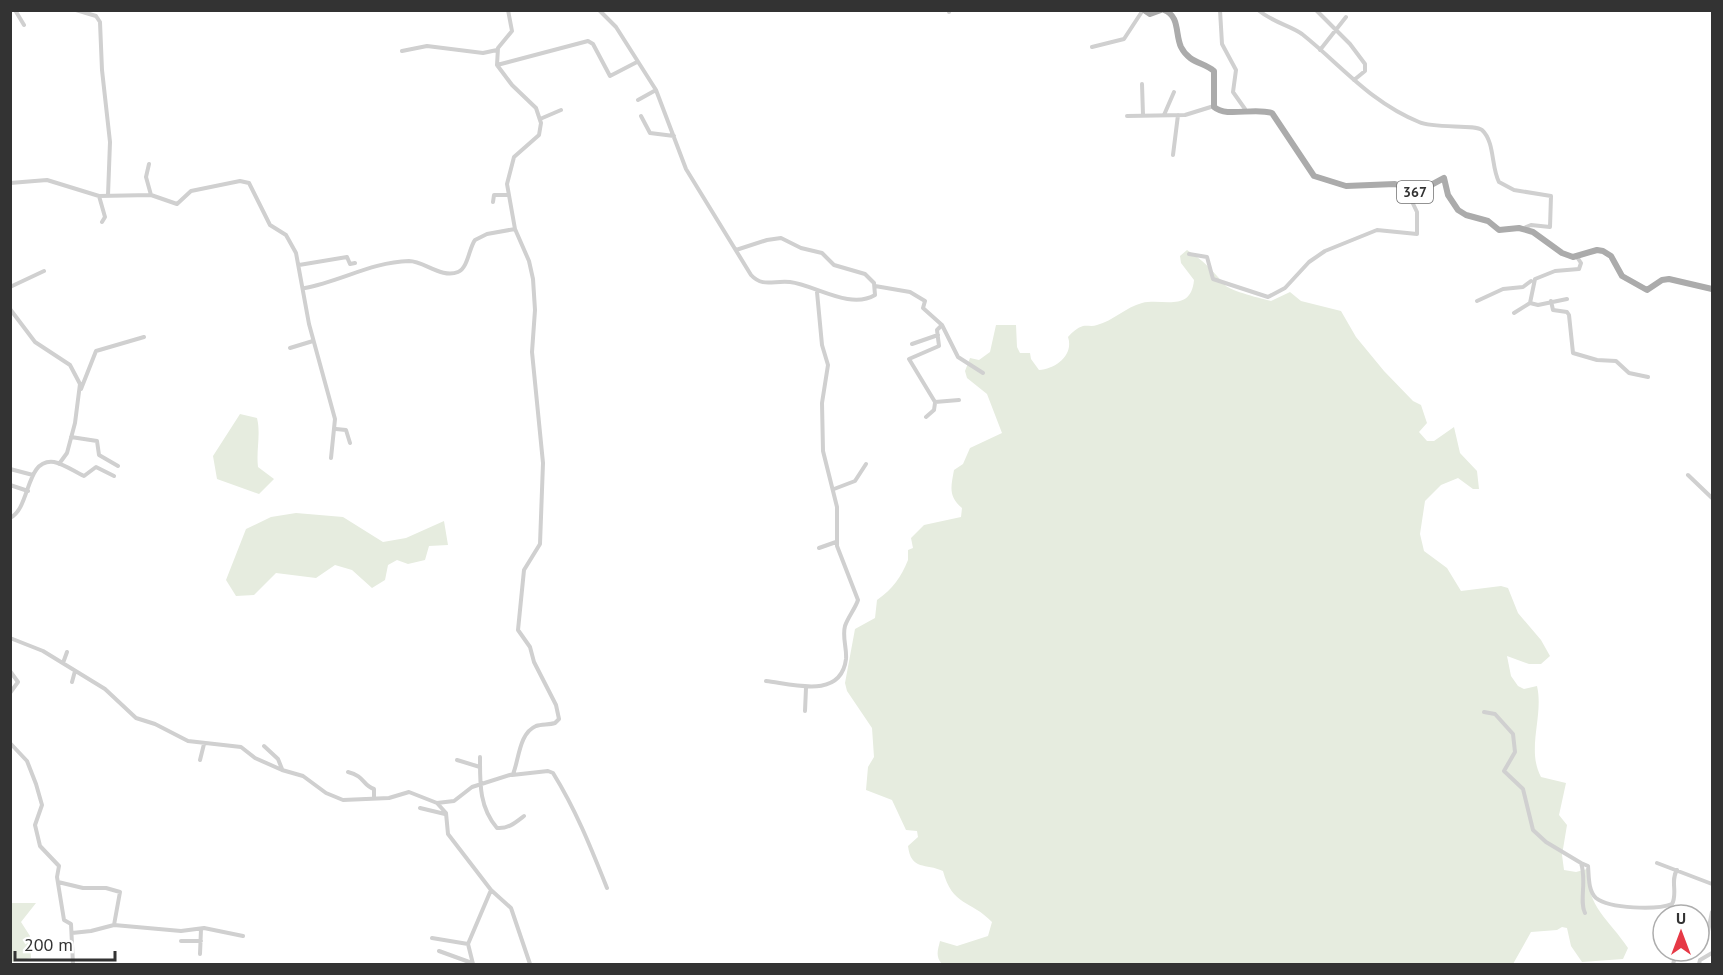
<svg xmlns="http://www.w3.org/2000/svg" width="1723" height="975" font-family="'PT Sans',sans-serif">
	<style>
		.green { fill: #e6ecdf }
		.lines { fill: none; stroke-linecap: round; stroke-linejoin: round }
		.street { stroke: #d0d0d0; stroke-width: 4 }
		.primary { stroke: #ababab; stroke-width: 6 }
		.labels { text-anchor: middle; stroke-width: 6; stroke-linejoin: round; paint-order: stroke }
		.shield { fill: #fff; stroke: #707070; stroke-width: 1.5 }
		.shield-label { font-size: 14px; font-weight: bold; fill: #333 }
	</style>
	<rect width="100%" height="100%" fill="#fff"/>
	<!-- green -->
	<path class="green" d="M1187,250c16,10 27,22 38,35 5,6 38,14 46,16l19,-9 11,9 40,10 15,26 28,34 29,30 8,4 6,18 -8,9 8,9h7l20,-14 6,26 17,18 2,18h-6l-15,-11 -17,7 -16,16 -5,33 4,17 23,17 14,23 40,-5 7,2 10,25 23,27 9,16 -9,8h-12l-22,-8 4,20 7,10 6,3 13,-3c7,30 -11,63 4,91l25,6 -7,32 8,10 -5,30 2,15 12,2 11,-3c0,39 22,50 41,79l-5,11 -41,3 -11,-16 -4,-18 -5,-1 -5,3 -26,2 -18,32h-571c-7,-8 -4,-14 -2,-23l17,5 31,-10 4,-14c-21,-22 -40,-16 -49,-51 -17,-8 -32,0 -35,-25l10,-9 -1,-6 -11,-1 -14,-30 -26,-10 2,-23 6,-10 -2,-29 -25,-37 -2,-8 10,-54 20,-11 2,-18c16,-11 24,-23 31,-40v-10l5,-2 -2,-10 13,-13 37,-8 1,-9c-14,-12 -11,-21 -8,-38l9,-6 7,-16 32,-15 -15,-39 -20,-16 -2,-7 5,-13 9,2 11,-8 6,-27h20l1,22 3,6h10l1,6 8,11c17,-1 35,-15 29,-33 4,-5 9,-9 15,-11 4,-1 9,1 14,-1 16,-4 29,-18 45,-22 21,-5 49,10 52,-23l-13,-17 -1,-7z
		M240,414l17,4c4,16 -1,32 1,49l16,12 -15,15 -42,-15 -4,-23z
		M296,513l47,4 40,25 23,-4 38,-17 4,24 -19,1 -4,14 -17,4 -11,-4 -9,5 -3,15 -13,8 -20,-18 -17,-5 -19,13 -40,-5 -22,22 -18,1 -10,-16 20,-51 25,-12z
		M11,903h25l-15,19 9,14 1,22 -19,4 -1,2z"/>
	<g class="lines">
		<!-- street -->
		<path class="street" d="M15,10l9,15
			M76,10l20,6 4,6 2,48 8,72 -2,53
			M599,10l17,17 40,63 30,79 65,106c12,13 23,5 39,7 25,3 60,28 85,13l-1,-12 -9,-9 -31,-9 -12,-12 -21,-5 -20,-10 -14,2 -31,10
			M949,10v2
			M1220,10l2,34 14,26 -3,22 12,17
			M1258,10c16,13 31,15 44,24 40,32 68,68 117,88 15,7 56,2 63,8 13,12 9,37 17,52l15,8 37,6 -1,31 -19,-2 -7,3
			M1316,10l34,34 15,20v7l-11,9
			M1092,47l32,-8 19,-29
			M1320,50l26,-33
			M402,51l25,-5 56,7 14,-3
			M497,65l91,-24 5,3 17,32 27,-14
			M1142,84l1,31
			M638,100l18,-10
			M1164,115l10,-23
			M641,116l9,17 24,3
			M1127,116l58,-1 29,-9
			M540,119l21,-9
			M1173,155l5,-40
			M149,164l-3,13 5,18
			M10,183l37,-3 52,16 52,-1 26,9 14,-13 49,-10 9,2 21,42 16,10 10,18 13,71 26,95 -4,39
			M99,196l6,21 -3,5
			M493,202l1,-7h14
			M1189,254l18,3 6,22 55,18 17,-9 24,-26 16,-11 52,-21 40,4v-22l-12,-25
			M299,265l48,-8 3,7 5,-1
			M875,286l35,6 15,9 -2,7 19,17 16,32 25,16
			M10,287l34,-16
			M305,288c36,-7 67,-26 104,-27 15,0 33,18 49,11 10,-4 11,-24 17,-32l12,-6 28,-5
			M1477,301l26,-12 20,-2 8,-6
			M1551,301l2,9 14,2 2,3 4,38 24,7 19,1 13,12 19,4
			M1530,303l8,2 29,-6
			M10,309l25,33 35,23 10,19 -5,39 -8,30 -8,11
			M1514,313l16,-10 5,-24 20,-8 24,-2 2,-6 -4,-6
			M942,325l-5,5 2,16 -30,13 26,43 24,-2
			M912,344l26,-9
			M290,348l23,-7
			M81,389l15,-38 48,-14
			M926,417l8,-7 1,-7
			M336,429l10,1 4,13
			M71,437l26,4 2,14 19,11
			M10,469l23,6
			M1688,475l24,23
			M10,485l18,6
			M834,489l21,-8 11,-17
			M10,518c21,-10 15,-60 44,-56 10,2 21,10 30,14l12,-9 18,9
			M819,548l17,-6
			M10,638l33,13 62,38 31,29 19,6 33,17 53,6 14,11 27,12 21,6 23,17 17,7 46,-2 20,-6 28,11 9,10 2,21 43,56 20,18 19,56
			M63,663l4,-11
			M10,671l8,11 -8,11
			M766,681c26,3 75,19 80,-22 1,-11 -4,-22 -1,-33 3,-9 10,-17 13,-26l-21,-54v-39l-14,-56 -1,-48 6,-38 -6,-20 -5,-53
			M72,682l3,-11
			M805,711l1,-23
			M1484,712l11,2 18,20 2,18 -11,19 19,18 10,41 13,12 35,21c6,17 -2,39 4,50
			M10,743l17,18 9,23 6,21 -7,20 5,21 19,20 -2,11 7,43 7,4 2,40
			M264,746l14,13 4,10
			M480,757c0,26 -1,50 17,71 11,1 18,-5 27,-12
			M200,760l4,-16
			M457,760l23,7
			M348,772c17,4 14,13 26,17v8
			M512,775l36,-4 5,2c23,37 38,75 54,115
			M437,803l17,-2 18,-14 41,-13c6,-14 6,-41 23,-48 6,-2 13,-1 19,-3l4,-4 -3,-14 -22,-43 -4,-15 -12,-17 6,-60 16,-26 3,-81 -11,-111 3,-42 -2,-31 -4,-18 -14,-32 -8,-45 7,-27 25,-22 2,-12 -5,-15 -24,-23 -15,-20 1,-17 14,-17 -4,-21
			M420,808l25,6
			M1581,863l7,3c1,10 0,25 8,32 14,11 61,12 76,6 6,-10 -2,-24 5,-34
			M1657,863l55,21
			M58,882l25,6h23l14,4 -6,33 -23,6 -19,2
			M114,925l67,6 23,-3 39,8
			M432,938l36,6
			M181,941h20
			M1699,944l7,-3 6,-29
			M439,951l33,12
			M200,954l1,-25
			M473,964l-5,-20 23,-54
			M1673,964l4,-13
			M1699,964l1,-4 12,-7"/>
		<!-- primary -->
		<path class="primary" d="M1144,10l6,4 11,-4
			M1164,10c16,6 11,24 17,37 8,16 22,15 33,24v36c13,11 39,0 58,6l42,63 32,10 49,-2 23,8 26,-14 4,17 10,15 8,5 22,6 11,9 20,-2 14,4 29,21 11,4 24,-7 6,1 8,5 11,20 25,14 15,-10 7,-1 43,10"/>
	</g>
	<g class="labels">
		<!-- shield labels -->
		<rect class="shield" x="1397" y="181" width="36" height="22" rx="4.5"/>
		<g class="shield-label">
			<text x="1415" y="197">367</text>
		</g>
	</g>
	<!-- border -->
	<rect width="1723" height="975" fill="none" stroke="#333333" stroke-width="24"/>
	<!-- north arrow -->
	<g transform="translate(1681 933)"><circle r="28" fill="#ffffff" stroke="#adadad" stroke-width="1.5"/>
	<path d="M0-4.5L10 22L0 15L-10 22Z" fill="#e63946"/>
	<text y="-9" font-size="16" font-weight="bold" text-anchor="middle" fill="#333333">U</text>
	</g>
	<!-- scale -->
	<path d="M15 951v9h100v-9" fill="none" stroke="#333333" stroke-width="3"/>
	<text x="24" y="951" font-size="18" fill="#333333" stroke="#ffffff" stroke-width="4.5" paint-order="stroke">200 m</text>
</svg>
